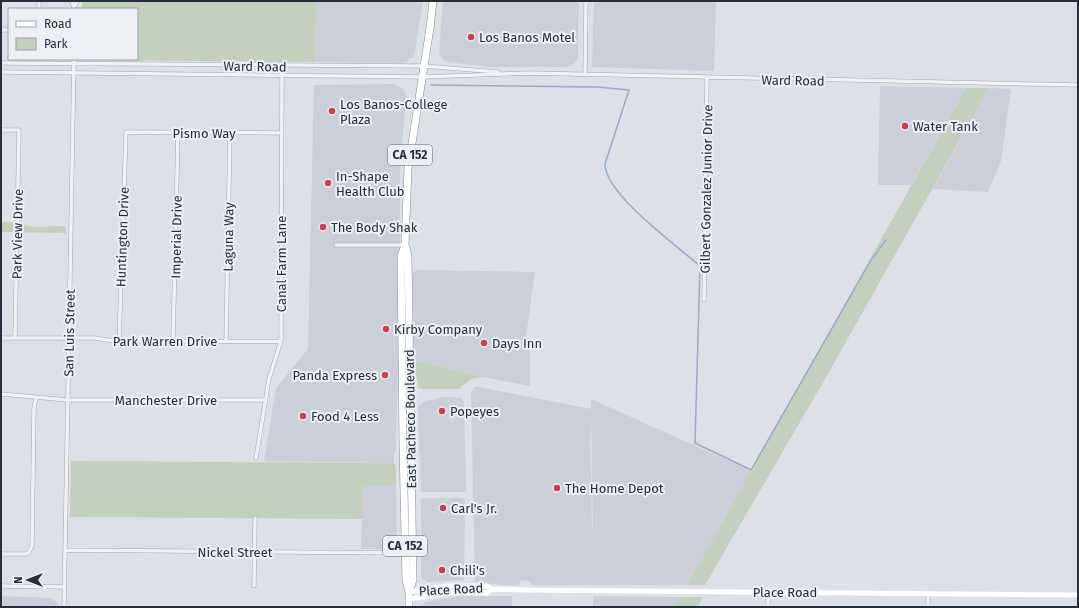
<svg xmlns="http://www.w3.org/2000/svg" width="1079" height="608" font-family="'Fira Sans',sans-serif">
	<style>
		.built { fill: #cacfd9; fill-rule: evenodd }
		.green { fill: #c1d1bd }
		.lines { fill: none; stroke-linecap: round; stroke-linejoin: round }
		.stream { stroke: #96acc8; stroke-width: 1.5 }
		.street-casing { stroke: #a2a7b1; stroke-width: 4.5 }
		.highway-casing { stroke: #848d9d; stroke-width: 8 }
		.street { stroke: #eff1f5; stroke-width: 3.5 }
		.secondary { stroke: #fff; stroke-width: 5 }
		.highway { stroke: #fff; stroke-width: 7 }
		.poi-dot { fill: #cf3e4e; stroke: #eceff4; stroke-width: 1.5 }
		.labels { text-anchor: middle; stroke-width: 4; stroke-linejoin: round; paint-order: stroke }
		.shield { fill: #eceff4; stroke: #616774; stroke-width: 1 }
		.shield-label { font-size: 12px; font-weight: bold; fill: #262d3d }
		.poi-label { font-size: 13px; fill: #262d3d; stroke: #eceff4; text-anchor: start }
		.street-label { font-size: 13px; fill: #262d3d; stroke: #eceff4 }
	</style>
	<rect width="100%" height="100%" fill="#dce0e7"/>
	<!-- built -->
	<path class="built" d="M317,1h106l-9,55 -8,6 -6,1 -86,-1z
		M443,1h136l-1,58 -5,6 -7,2h-77l-41,-5 -5,-2 -4,-7z
		M594,1h122l-2,70 -122,-4z
		M393,84l10,5 3,6v6l-6,63v106l-4,180 -2,3v10l-130,-2 12,-73 32,-39 6,-264z
		M880,86l86,2 -55,97h-33z
		M989,88l22,1 -10,72 -13,31 -55,-3z
		M417,270l118,2 -9,64 4,4v46l-47,-9 -69,-17 -2,-86z
		M475,387h3l113,22v-10l160,72 -64,114h-154l-4,-4 -8,-1 -3,5h-14l-29,-3 -4,-189zM591,416l2,111h-1l-2,-89z
		M443,397l18,1 3,3 2,91h-45l-3,-85 5,-5z
		M363,486h33l1,61 -2,2h-34z
		M423,498h40l2,2 -1,80 -37,2 -6,-5v-77z
		M1,596l50,2 7,5v4h-57z
		M458,596h54v11h-90l3,-5z
		M593,596l86,1 -5,10h-81z"/>
	<!-- green -->
	<path class="green" d="M83,1h234l-3,61 -230,-2 -1,-1h54v-50h-56z
		M966,88h23l-164,291 -120,206h-18z
		M1,222h12l20,5 32,-1 1,7 -65,-1z
		M414,360l69,17 -12,2 -12,10h-38l-3,-2z
		M71,461l323,2 2,4v19h-33v33l-293,-2z
		M679,597h24l-5,10h-24z"/>
	<g class="lines">
		<!-- stream -->
		<path class="stream" d="M431,85l166,2 32,3 -24,74c0,30 71,81 95,102l-5,177 56,27 120,-210 15,-20"/>
		<defs>
			<path id="street" d="M72,1l2,8
				M74,7l3,-6
				M39,9v-8
				M1,30h8
				M1,63l423,3 74,6
				M1,72l421,5 107,-4 549,12
				M585,75l1,-74
				M1,130h18l-4,208
				M336,245h69
				M704,300l3,-222
				M1,338h94l24,4 162,-1
				M173,341l5,-209
				M226,341l4,-208
				M119,342l7,-210 156,1
				M1,394l67,6h197
				M256,458l13,-79 12,-38 1,-275
				M65,550l341,3
				M1,554h25l3,-2 3,-6 2,-138 2,-10
				M1,586l63,1
				M254,586l1,-68
				M64,607l10,-548
				M768,607v-15
				M928,607v-13"/>
			<path id="highway" d="M405,245l3,11 5,324 -4,12
				M409,607v-15l-3,-12 -3,-134 -2,-190 4,-11 3,-76 22,-141 3,-27"/>
		</defs>
		<!-- street casing -->
		<use href="#street" class="street-casing"/>
		<!-- highway casing -->
		<use href="#highway" class="highway-casing"/>
		<!-- street -->
		<use href="#street" class="street"/>
		<!-- secondary -->
		<path class="secondary" d="M409,592l37,-6h41l5,3 34,1 552,5
			M409,599l45,-7 33,1 5,-4"/>
		<!-- highway -->
		<use href="#highway" class="highway"/>
	</g>
	<!-- markers -->
	<g class="poi-dot">
		<circle cx="471" cy="37" r="4"/>
		<circle cx="332" cy="111" r="4"/>
		<circle cx="905" cy="126" r="4"/>
		<circle cx="328" cy="183" r="4"/>
		<circle cx="323" cy="227" r="4"/>
		<circle cx="386" cy="329" r="4"/>
		<circle cx="484" cy="343" r="4"/>
		<circle cx="385" cy="375" r="4"/>
		<circle cx="442" cy="411" r="4"/>
		<circle cx="303" cy="416" r="4"/>
		<circle cx="557" cy="488" r="4"/>
		<circle cx="443" cy="508" r="4"/>
		<circle cx="442" cy="570" r="4"/>
	</g>
	<g class="labels">
		<!-- shield labels -->
		<g class="shield">
			<rect x="388" y="145" width="44" height="20" rx="3"/>
			<rect x="383" y="536" width="44" height="20" rx="3"/>
		</g>
		<g class="shield-label">
			<text x="410" y="159">CA 152</text>
			<text x="405" y="550">CA 152</text>
		</g>
		<!-- poi labels -->
		<g class="poi-label">
			<text x="479" y="42">Los Banos Motel</text>
			<text x="340" y="109">Los Banos-College<tspan x="340" dy="15">Plaza</tspan></text>
			<text x="913" y="131">Water Tank</text>
			<text x="336" y="181">In-Shape<tspan x="336" dy="15">Health Club</tspan></text>
			<text x="331" y="232">The Body Shak</text>
			<text x="394" y="334">Kirby Company</text>
			<text x="492" y="348">Days Inn</text>
			<text x="377" y="380" text-anchor="end">Panda Express</text>
			<text x="450" y="416">Popeyes</text>
			<text x="311" y="421">Food 4 Less</text>
			<text x="565" y="493">The Home Depot</text>
			<text x="451" y="513">Carl's Jr.</text>
			<text x="450" y="575">Chili's</text>
		</g>
		<!-- street labels -->
		<g class="street-label">
			<text transform="translate(255 66) rotate(1)" y="5">Ward Road</text>
			<text transform="translate(793 80) rotate(1)" y="5">Ward Road</text>
			<text x="204" y="138">Pismo Way</text>
			<text transform="translate(706 189) rotate(-89)" y="5">Gilbert Gonzalez Junior Drive</text>
			<text transform="translate(17 234) rotate(-89)" y="5">Park View Drive</text>
			<text transform="translate(122 237) rotate(-88)" y="5">Huntington Drive</text>
			<text transform="translate(176 237) rotate(-89)" y="5">Imperial Drive</text>
			<text transform="translate(228 237) rotate(-89)" y="5">Laguna Way</text>
			<text transform="translate(281 264) rotate(-90)" y="5">Canal Farm Lane</text>
			<text transform="translate(69 333) rotate(-89)" y="5">San Luis Street</text>
			<text x="165" y="346">Park Warren Drive</text>
			<text x="166" y="405">Manchester Drive</text>
			<text transform="translate(410 419) rotate(-91)" y="5">East Pacheco Boulevard</text>
			<text x="235" y="557">Nickel Street</text>
			<text transform="translate(451 589) rotate(-3)" y="5">Place Road</text>
			<text x="785" y="597">Place Road</text>
		</g>
	</g>
	<!-- border -->
	<rect width="1079" height="608" fill="none" stroke="#262d3d" stroke-width="4"/>
	<!-- legend -->
	<rect x="8" y="8" width="130" height="52" fill="#eceff4" stroke="#9da1ab"/>
	<rect x="16" y="21" width="20" height="6" fill="#ffffff" stroke="#9da1ab"/>
	<text x="44" y="28" font-size="12" fill="#262d3d">Road</text>
	<rect x="16" y="38" width="20" height="12" fill="#c1d1bd" stroke="#9da1ab"/>
	<text x="44" y="48" font-size="12" fill="#262d3d">Park</text>
	<!-- north arrow -->
	<g transform="translate(28 580) rotate(270)" stroke="#eceff4" stroke-width="3" paint-order="stroke">
	<path d="M0-3L7 15L0 10L-7 15Z" fill="#262d3d"/>
	<text y="-6" font-size="11" font-weight="bold" text-anchor="middle" fill="#262d3d">N</text>
	</g>
</svg>
